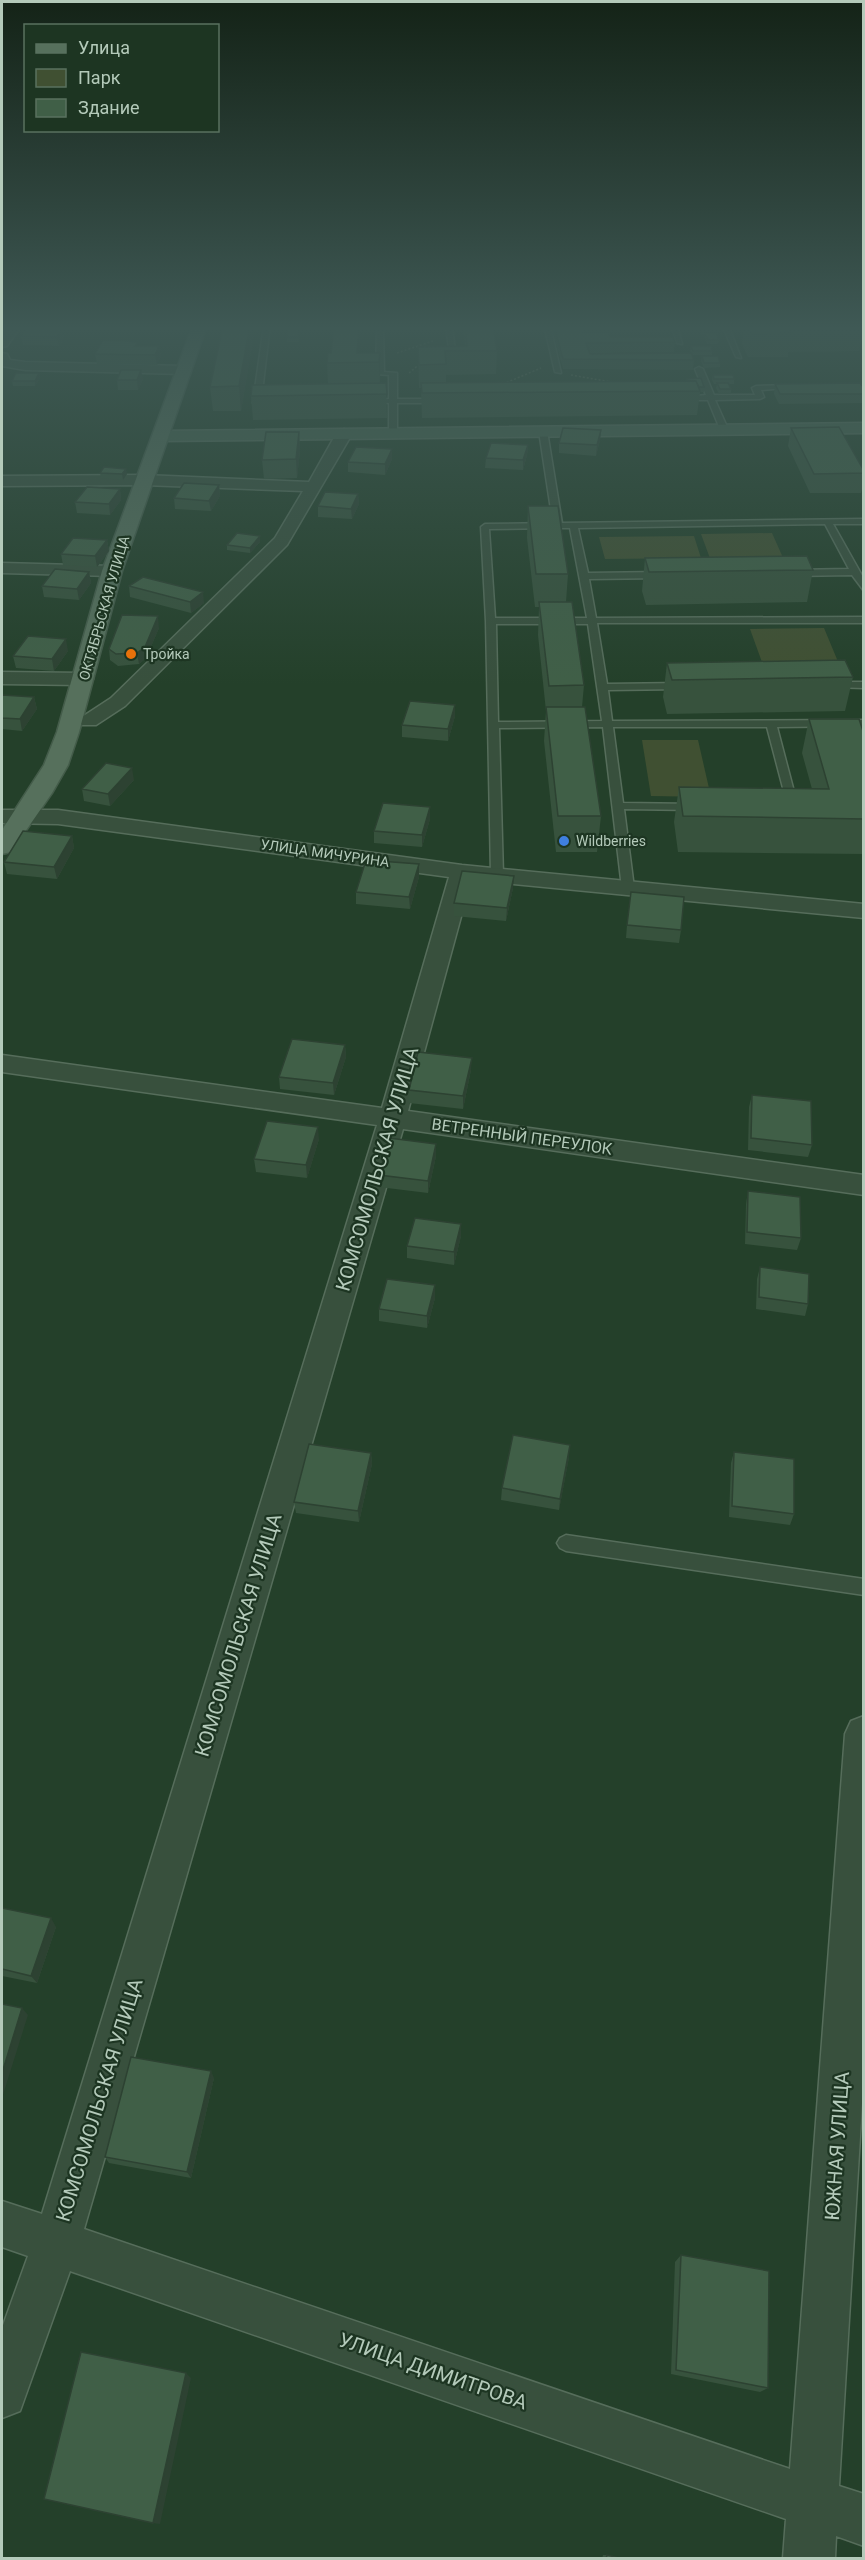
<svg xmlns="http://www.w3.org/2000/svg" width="865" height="2560" font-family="Roboto,sans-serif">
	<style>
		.green { fill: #405032 }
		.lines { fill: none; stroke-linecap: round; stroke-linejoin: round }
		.lane-casing { stroke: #566d5b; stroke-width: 3 }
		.street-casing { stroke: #566d5b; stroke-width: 3 }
		.secondary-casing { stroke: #566d5b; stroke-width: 3 }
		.primary-casing { stroke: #445c4a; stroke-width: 3 }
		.path { stroke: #586b53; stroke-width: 1.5; stroke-dasharray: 2 2; stroke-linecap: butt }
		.lane { fill: #38503d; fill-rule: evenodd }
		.street { fill: #38503d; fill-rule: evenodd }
		.secondary { fill: #46634e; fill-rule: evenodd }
		.primary { fill: #56705c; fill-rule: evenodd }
		.wall { fill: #37523d }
		.shaded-wall { fill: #2d4232 }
		.building { fill: #405f47; stroke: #2d4232; stroke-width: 1.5 }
		.food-dot { fill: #e8710a; stroke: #1d3522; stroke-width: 2 }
		.shop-dot { fill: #3f7fe0; stroke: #1d3522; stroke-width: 2 }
		.labels { text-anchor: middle; stroke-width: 4.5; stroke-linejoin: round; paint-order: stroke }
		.far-street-label { font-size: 14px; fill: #b4caba; stroke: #1d3522 }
		.far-poi-label { font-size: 14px; fill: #b4caba; stroke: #1d3522; text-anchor: start }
		.street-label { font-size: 16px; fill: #b4caba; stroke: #1d3522 }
		.near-street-label { font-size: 20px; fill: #b4caba; stroke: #1d3522 }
	</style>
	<rect width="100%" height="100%" fill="#24402a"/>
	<!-- green -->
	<path class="green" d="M772,533l12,27 -73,1 -10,-27z
		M694,536l7,22 -96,1 -6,-22z
		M824,628l15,36 -76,1 -13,-36z
		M642,740h56l13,57 -60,-1z"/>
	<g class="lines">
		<defs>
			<path id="lane" d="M264,325h6l-9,76 3,2 -7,2 -4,-2z
				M377,325h6l1,47 13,1v26h43l4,2 -4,2h-43v30l-4,2 -4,-2v-30l-25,-2 25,-2v-24l-13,-1z
				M446,325h6l5,42 -3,2 -3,-2z
				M544,325h6l11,48 -6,-1z
				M671,325h6l5,19 -5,-1z
				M722,325h6l13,33 -5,-1z
				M699,367l4,2 11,26h41l-3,-7 4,-2 38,-1 4,2 -37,3 3,7 -4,2 -45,1 13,29 -4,2 -4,-2 -12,-29h-28l-4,-2 30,-3 -11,-26z
				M543,429l4,2 15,92 302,-4v5h-31l31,55v12l-12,-16 -60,1 -4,-3 4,-3 57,-1 -24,-45 -247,4 10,45 75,-1 4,3 -4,3 -74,1 7,39 268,-1v6h-267l10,61 76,-1 5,3 -5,3 -75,1 4,31 252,-1v6l-87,1 21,80 -5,3 -5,-3 -21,-80h-154l10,76 73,1 5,3 -5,3 -72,-1 10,79 -6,3 -6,-3 -19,-161 -104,1 4,147 -6,3 -6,-3 -5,-254 -5,-94 4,-3 68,-1 -14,-92zM555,528h15l17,90h-92l-6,-89zM496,624h92l14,97 -104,1z
				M833,682h31v6l-34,-1v-4z
				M566,1535l298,44v16l-298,-44 -6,-3 -3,-5 3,-5z"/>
			<path id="street" d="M8,325h14l-15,21 -5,1v-13z
				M2,353l5,1 3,6 15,2 158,4 7,4 -7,4 -158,-4 -23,-4z
				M344,429l8,5 -65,111 -162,161 -29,19h-14l-3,-4 3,-4 29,-19 164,-160 28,-47 -159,-6 -142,1v-10l142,-1 165,7 27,-48z
				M2,563l110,3 9,5 -9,5 -110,-3z
				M2,672l81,1 10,6 -10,6 -81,-1z
				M58,810l404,55 402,39v14l-393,-38 -63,231 456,64v20l-461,-66 -319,1100 706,240 55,-735 6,-13 13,-5v354l-25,416 25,8v52l-28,-10 -1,22h-52l3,-39 -716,-248 -50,140 -18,7v-90l26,-72 -26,-9v-46l40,13 335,-1089 -375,-53v-17l380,53 67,-231 -391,-53 -56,-1v-13z"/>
			<path id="secondary" d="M864,423v10l-703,8 -8,-5 8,-5z"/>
			<path id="primary" d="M193,325h14l-85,246 -43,161 -11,33 -16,28 -41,59 -9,2v-24l42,-65 13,-33 45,-161z"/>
		</defs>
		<!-- lane casing -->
		<use href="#lane" class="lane-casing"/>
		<!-- street casing -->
		<use href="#street" class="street-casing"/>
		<!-- secondary casing -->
		<use href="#secondary" class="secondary-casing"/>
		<!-- primary casing -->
		<use href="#primary" class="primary-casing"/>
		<!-- path -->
		<path class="path" d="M397,353l36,-12
			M409,373l13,-11
			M571,375l40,7
			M503,384l38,-16"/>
		<!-- lane -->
		<use href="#lane" class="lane"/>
		<!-- street -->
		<use href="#street" class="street"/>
		<!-- secondary -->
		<use href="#secondary" class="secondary"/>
		<!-- primary -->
		<use href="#primary" class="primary"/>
	</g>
	<!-- wall -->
	<path class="wall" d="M334,325h27l-2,28h21v30h6l1,35 -134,2 -2,-24 77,-12 -1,-21 4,-10z
		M463,325h30l4,26 -1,23 -50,1v8l240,-2 1,-2 17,8v5h-4l-3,23 -275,3 -1,-30h-2l-1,-41 47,-1z
		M551,325h30l2,7 27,5 65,5 -1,10 -85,1 1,1 104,6 -1,10 -130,-1z
		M591,325h50v4h-49z
		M699,325h17l2,5v5h-1l2,5 -1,4h-11l-2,-6v-3h-2z
		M745,325h117l2,5 -5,21 -71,1v5h-40l-6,-13z
		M255,327l-14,84h-28l-3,-24z
		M62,329l2,10 -5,7 -36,-1 -2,-9z
		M299,329v13h-12v-5z
		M137,343v3h22l2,10 -4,9 -60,-1 -2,-10z
		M691,346l21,5v4h-20l-2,-4z
		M702,356l18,7v4l-16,1 -3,-7z
		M39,373l1,5 -5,8h-22l-1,-5z
		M713,375l21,4v5h-5l2,5v5h-12l-3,-6 1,-4h-3l-2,-4z
		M143,379l-5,11h-20l-1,-10z
		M775,384l89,4v15l-85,1 -5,-10z
		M791,428l73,45v8l-3,12h-51l-22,-47z
		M601,430l-1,10 -4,16 -37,-3v-10z
		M299,432l1,19 -3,27 -33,1 -2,-19z
		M528,445l-1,10 -4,15 -38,-2 1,-10z
		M392,459l-7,16 -37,-3v-10z
		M100,473l27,1 -4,6 -22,-2z
		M219,485l1,11 -9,15 -36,-2 -1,-11z
		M120,489l1,11 -11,15 -33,-2 -2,-11z
		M358,494l1,10 -7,15 -34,-2v-11z
		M528,506l40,68 -2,28 18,83 -2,22 19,109 -4,36h-41l-12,-111 2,-30 -8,-76 1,-28h-4l-8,-69z
		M260,536v6l-10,11 -23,-3v-5z
		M107,540l2,11 -12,16 -34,-2 -2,-11z
		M645,558l168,12 -6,32 -161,3 -4,-14z
		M89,572l2,11 -12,17 -35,-3 -2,-11z
		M129,586l75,17 -13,10 -61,-16z
		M159,628l-13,30 -7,6 -21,2 -8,-6 -1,-11z
		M68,651l-14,20 -38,-3 -3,-12z
		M667,663l186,14 -8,34 -178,3 -4,-17z
		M2,695l32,2 3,12 -15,22 -20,-2z
		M455,716l-7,25 -46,-4v-12z
		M809,719l55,15v120l-186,-2 -4,-30 5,-35 133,2 -10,-36z
		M134,780l-24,26 -26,-5 -2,-12z
		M430,819l-8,28 -48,-4v-12z
		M72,836l2,12 -17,31 -50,-5 -3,-12z
		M419,864v13l-9,32 -54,-5v-12z
		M513,888l-7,33 -52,-5v-13z
		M627,925l54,5 -2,13 -53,-5z
		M345,1045l1,12 -12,38 -54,-6 -1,-12z
		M471,1070l-8,39 -54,-6v-13z
		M752,1095l60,50 -4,12 -60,-7 1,-43z
		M319,1139l-12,39 -51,-6 -2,-13z
		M436,1156l-8,37 -49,-6v-12z
		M748,1191l53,47 -4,12 -52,-6 1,-40z
		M461,1236l-7,29 -47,-7v-12z
		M760,1267l48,37 -3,12 -49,-7 1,-30z
		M435,1298l-8,30 -48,-7v-12z
		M734,1452l60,62 -4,11 -61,-8 2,-54z
		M371,1453l1,11 -13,58 -63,-9 -2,-11z
		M569,1457l-10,53 -58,-10 1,-12z
		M2,1908l54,19 -19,56 -35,-7z
		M214,2078l-23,100 -82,-15 -4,-6z
		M681,2255l87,133 -8,4 -89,-18 4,-112z
		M603,2555h4l16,4h-21z"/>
	<!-- shaded-wall -->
	<path class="shaded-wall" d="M250,325h5v2l-14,84 -2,-25z
		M359,325h2v3l-2,35 -2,-10z
		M62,329l2,10 -5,7 -2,-9z
		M159,346l2,10 -4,9 -2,-10z
		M380,353v33l-1,-24z
		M141,370l2,9 -5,11 -1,-10z
		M39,373l1,5 -5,8v-5z
		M601,430l-1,10 -4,16 1,-11z
		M299,432l1,19 -3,27 -1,-19z
		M528,445l-1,10 -4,15v-10z
		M392,449v10l-7,16v-11z
		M126,469l1,5 -4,6 -1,-6z
		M219,485l1,11 -9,15 -2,-10z
		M120,489l1,11 -11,15 -1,-11z
		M358,494l1,10 -7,15 -1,-10z
		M260,536v6l-10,11v-5z
		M107,540l2,11 -12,16 -2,-11z
		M89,572l2,11 -12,17 -2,-11z
		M203,592l1,11 -13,10 -1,-11z
		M158,616l1,12 -13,30 -7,6 -2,-11z
		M66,639l2,12 -14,20 -2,-12z
		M34,697l3,12 -15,22 -2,-12z
		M455,705v11l-7,25v-12z
		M132,768l2,12 -24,26 -2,-12z
		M430,807v12l-8,28v-12z
		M72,836l2,12 -17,31 -3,-12z
		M419,864v13l-9,32 -1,-12z
		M514,876l-1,12 -7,33 1,-13z
		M345,1045l1,12 -12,38 -1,-12z
		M472,1058l-1,12 -8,39v-13z
		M318,1127l1,12 -12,39 -1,-13z
		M436,1144v12l-8,37v-12z
		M461,1224v12l-7,29v-13z
		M435,1285v13l-8,30v-12z
		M570,1445l-1,12 -10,53 1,-11z
		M371,1453l1,11 -13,58 -1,-11z
		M51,1918l5,9 -19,56 -6,-7z
		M22,2008l6,7 -26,83v-25z
		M211,2071l3,7 -23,100 -4,-6z
		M186,2373l5,5 -31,146 -7,-1z"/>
	<!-- building -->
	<path class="building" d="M223,325h27l-11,61 -29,1z
		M334,325h25l-2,28h23l-1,9 -52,1 1,-10h3z
		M465,325h28l4,26h-52l1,13 -27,1 -1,-18 49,-1z
		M554,325h27l2,7h25l2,5h63l2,5 -89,1 4,11 101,-1 3,7 -131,-1z
		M701,325h15l2,5h-15z
		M747,325h115l2,3 -75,1 2,4 -39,1z
		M27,328l35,1 -5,8 -36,-1z
		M288,329h11l-1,8h-11z
		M705,333h11l3,7h-11z
		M103,340l27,1 7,2 -2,3h24l-4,9 -60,-1z
		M691,346h20l1,5h-19z
		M702,356h16l2,7h-16z
		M121,370h20l-4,10h-20z
		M16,373h23l-4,8h-23z
		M713,375h20l1,4h-20z
		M701,378l3,9h-5l-3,-6h-8l-1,-2z
		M696,381l4,10 -278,2 -1,-10z
		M386,383l1,11 -136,2 1,-11z
		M717,383h11l3,6h-11z
		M860,383l4,5v6h-84l-5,-10z
		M839,427l25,44v2l-50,1 -23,-46z
		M563,428l38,2 -4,15 -38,-2z
		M266,432h33l-3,27 -34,1z
		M491,443l37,2 -5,15 -37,-2z
		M356,447l36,2 -7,15 -37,-2z
		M104,467l22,2 -4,5 -22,-1z
		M184,483l35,2 -10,16 -35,-3z
		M87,487l33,2 -11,15 -34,-2z
		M325,492l33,2 -7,15 -33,-3z
		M528,506h30l10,68h-32z
		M237,533l23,3 -10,12 -23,-3z
		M73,538l34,2 -12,16 -34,-2z
		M807,556l6,14 -164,2 -4,-14z
		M55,569l34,3 -12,17 -35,-3z
		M143,577l60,15 -13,10 -61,-16z
		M539,602h33l12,83 -35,1z
		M122,615l36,1 -13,31 -8,6 -21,1 -7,-5z
		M28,636l38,3 -14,20 -39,-3z
		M845,660l8,17 -181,3 -5,-17z
		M2,695l32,2 -14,22 -18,-1z
		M410,701l45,4 -7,24 -46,-4z
		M546,707h39l16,109h-43z
		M809,719h50l5,15v85l-181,-3 -4,-29 150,2z
		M106,763l26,5 -24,26 -26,-5z
		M383,803l47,4 -8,28 -48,-4z
		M23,831l49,5 -18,31 -50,-5z
		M366,860l53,4 -10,33 -53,-5z
		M462,871l52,5 -7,32 -53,-5z
		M631,892l53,5 -3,33 -54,-5z
		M292,1039l53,6 -12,38 -54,-6z
		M418,1052l54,6 -9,38 -54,-6z
		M752,1095l59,6 1,44 -61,-7z
		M267,1121l51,6 -12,38 -52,-6z
		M389,1138l47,6 -8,37 -49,-6z
		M748,1191l52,6 1,41 -54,-6z
		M415,1218l46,6 -7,28 -47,-6z
		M760,1267l49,7 -1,30 -49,-7z
		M387,1279l48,6 -8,31 -48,-7z
		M513,1435l57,10 -10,54 -58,-11z
		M309,1444l62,9 -13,58 -64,-9z
		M734,1452l60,7v55l-62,-8z
		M2,1908l49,10 -20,58 -29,-7z
		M2,2004l20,4 -20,65z
		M131,2057l80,14 -24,101 -82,-15z
		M681,2255l88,16 -1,117 -92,-18z
		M81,2352l105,21 -33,150 -109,-24z
		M607,2555l16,4h-17z"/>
	<!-- sky -->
	<linearGradient id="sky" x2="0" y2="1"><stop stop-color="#142317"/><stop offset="0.48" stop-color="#3f5955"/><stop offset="1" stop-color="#3f5955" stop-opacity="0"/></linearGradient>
	<rect width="865" height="684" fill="url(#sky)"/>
	<!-- markers -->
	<circle class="food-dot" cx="131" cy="654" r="6"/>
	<circle class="shop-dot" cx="564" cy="841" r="6"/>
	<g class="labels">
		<!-- far-street labels -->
		<g class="far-street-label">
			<text transform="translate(104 608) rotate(-74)" y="5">ОКТЯБРЬСКАЯ УЛИЦА</text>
			<text transform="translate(325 853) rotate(8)" y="5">УЛИЦА МИЧУРИНА</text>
		</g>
		<!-- far-poi labels -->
		<g class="far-poi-label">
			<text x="143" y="659">Тройка</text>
			<text x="576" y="846">Wildberries</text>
		</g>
		<!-- street labels -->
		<g class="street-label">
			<text transform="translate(522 1136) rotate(8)" y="6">ВЕТРЕННЫЙ ПЕРЕУЛОК</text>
		</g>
		<!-- near-street labels -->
		<g class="near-street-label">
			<text transform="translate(377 1169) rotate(-74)" y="7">КОМСОМОЛЬСКАЯ УЛИЦА</text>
			<text transform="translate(238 1635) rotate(-73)" y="7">КОМСОМОЛЬСКАЯ УЛИЦА</text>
			<text transform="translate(99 2100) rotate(-73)" y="7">КОМСОМОЛЬСКАЯ УЛИЦА</text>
			<text transform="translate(837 2146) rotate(-86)" y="7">ЮЖНАЯ УЛИЦА</text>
			<text transform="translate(433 2371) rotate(19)" y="7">УЛИЦА ДИМИТРОВА</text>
		</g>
	</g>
	<!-- border -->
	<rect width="865" height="2560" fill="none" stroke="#b4caba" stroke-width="6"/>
	<!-- legend -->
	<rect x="24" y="24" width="195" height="108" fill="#1d3522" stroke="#59715f" stroke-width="1.5"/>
	<rect x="36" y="44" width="30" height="9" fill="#56705c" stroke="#59715f" stroke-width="1.5"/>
	<text x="78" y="54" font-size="18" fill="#b4caba">Улица</text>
	<rect x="36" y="69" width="30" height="18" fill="#405032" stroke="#59715f" stroke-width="1.5"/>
	<text x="78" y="84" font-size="18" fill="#b4caba">Парк</text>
	<rect x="36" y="99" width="30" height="18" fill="#405f47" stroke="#59715f" stroke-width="1.5"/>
	<text x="78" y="114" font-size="18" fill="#b4caba">Здание</text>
</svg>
